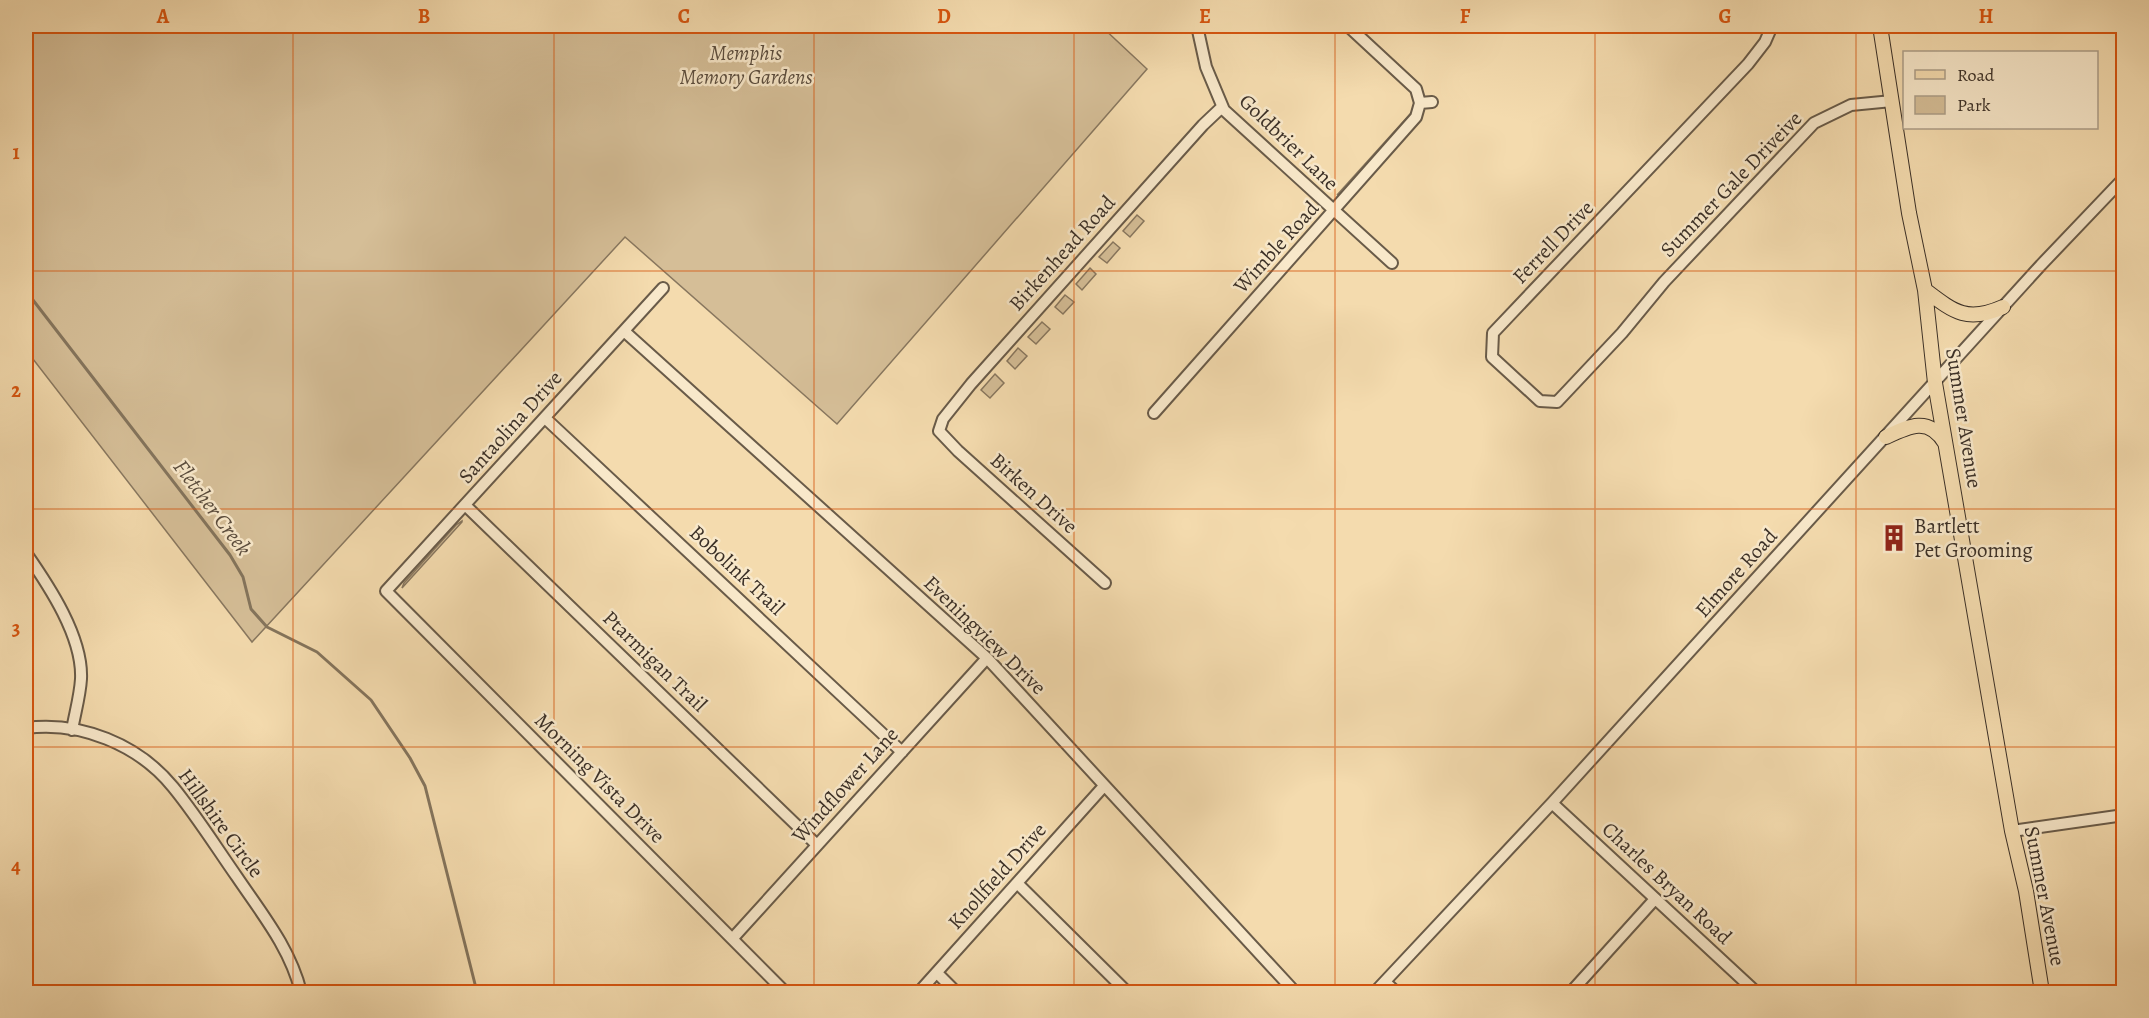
<svg xmlns="http://www.w3.org/2000/svg" width="2149" height="1018" font-family="Alegreya,serif">
	<style>
		.green { fill: #d5be97; stroke: #88775f; stroke-width: 1.5 }
		.lines { fill: none; stroke-linecap: round; stroke-linejoin: round }
		.stream { stroke: #84745c; stroke-width: 3 }
		.minor-casing { stroke: #695b49; stroke-width: 14 }
		.major-casing { stroke: #3b3027; stroke-width: 16 }
		.minor { stroke: #f8e8ca; stroke-width: 10 }
		.major { stroke: #f4dbae; stroke-width: 14 }
		.grid { fill: none; stroke: #d7550f; stroke-width: 1.5; stroke-opacity: 0.55 }
		.labels { text-anchor: middle; stroke-width: 5; stroke-linejoin: round; paint-order: stroke }
		.park-label { font-size: 21px; font-style: italic; fill: #5a4c3d; stroke: #f8e8ca }
		.street-label { font-size: 21px; fill: #3b3027; stroke: #f8e8ca }
		.poi-label { font-size: 21px; fill: #3b3027; stroke: #f8e8ca; text-anchor: start }
		.water-label { font-size: 22px; font-style: italic; fill: #5a4c3d; stroke: #f8e8ca }
		.neatline { fill: none; stroke: #d7550f; stroke-width: 2 }
		.grid-label { font-size: 20px; text-anchor: middle; font-weight: bold; fill: #d7550f }
	</style>
	<rect width="100%" height="100%" fill="#f4dbae"/>
	<filter id="stains"><feTurbulence type="fractalNoise" baseFrequency=".00333" numOctaves="4"/><feColorMatrix values="0 0 0 0 .2 0 0 0 0 .09 0 0 0 0 .02 0 0 0 .5 -.17"/></filter>
	<radialGradient id="worn" r=".72"><stop offset=".6" stop-color="#630" stop-opacity="0"/><stop offset="1" stop-color="#630" stop-opacity=".3"/></radialGradient>
	<!-- green -->
	<path class="green" d="M26,26h1075l46,43 -310,355 -212,-187 -373,405 -226,-292z
		M1411,113l-4,7 -65,72 -5,3z
		M1137,215l7,6 -14,16 -7,-6z
		M1113,242l7,6 -13,15 -8,-6z
		M1090,268l6,6 -14,16 -6,-6z
		M1065,295l9,7 -11,12 -8,-7z
		M1042,322l8,7 -14,15 -8,-7z
		M1018,348l9,8 -12,13 -8,-8z
		M995,374l9,9 -14,15 -9,-8z
		M462,521v1l-60,66 2,-5 52,-58z"/>
	<g class="lines">
		<!-- stream -->
		<path class="stream" d="M26,291l204,264 13,22 8,32 16,18 50,25 54,48 39,58 15,28 52,206"/>
		<defs>
			<path id="minor" d="M1197,26l9,41 18,43 168,153
				M1772,26l-7,16 -17,22 -255,269 -1,24 48,44 17,1 65,-69 42,-51 150,-159 37,-18 41,-4
				M1420,103l12,-1
				M663,288l-277,303 399,401
				M624,331l363,327 308,334
				M1154,413l262,-296 4,-14 -4,-14 -68,-63
				M545,418l357,334
				M465,505l352,340
				M26,553c23,33 57,84 55,126 -1,17 -6,34 -9,51
				M1105,583l-147,-132 -19,-20 4,-12 28,-35 232,-259 19,-18
				M26,728c54,-7 112,16 147,59 23,28 43,60 64,90 25,37 53,71 64,115
				M1552,803l204,189
				M2012,831l112,-16
				M1017,883l110,109
				M733,938l254,-280
				M937,973l19,19
				M1385,982l11,10
				M919,992l185,-206
				M1375,992l177,-189 489,-538 83,-87
				M1571,992l84,-93"/>
			<path id="major" d="M1880,26l29,187 16,77 10,93 77,448 14,60 16,101
				M1925,290c29,22 42,33 78,17
				M1886,437c23,-11 43,-21 59,6"/>
		</defs>
		<!-- minor casing -->
		<use href="#minor" class="minor-casing"/>
		<!-- major casing -->
		<use href="#major" class="major-casing"/>
		<!-- minor -->
		<use href="#minor" class="minor"/>
		<!-- major -->
		<use href="#major" class="major"/>
	</g>
	<!-- grid -->
	<path class="grid" d="M293,26v966M554,26v966M814,26v966M1074,26v966M1335,26v966M1595,26v966M1856,26v966M26,271h2098M26,509h2098M26,747h2098"/>
	<!-- icons -->
	<defs>
		<symbol id="building-bare" viewBox="-9 -9 18 18"><path d="M-4-6H4V6H1V3H-1V6H-4ZM-2.5-4.3h1.7v1.8h-1.7ZM.8-4.3h1.7v1.8H.8ZM-2.5-1h1.7V.8h-1.7ZM.8-1h1.7V.8H.8Z" fill="#8f2418" stroke="#f8e8ca" stroke-width="2.5" paint-order="stroke"/></symbol>
	</defs>
	<g fill-rule="evenodd">
		<use href="#building-bare" x="1875" y="519" width="38" height="38"/>
	</g>
	<g class="labels">
		<!-- park labels -->
		<g class="park-label">
			<text x="746" y="60">Memphis<tspan x="746" dy="24">Memory Gardens</tspan></text>
		</g>
		<!-- street labels -->
		<g class="street-label">
			<text transform="translate(1289 142) rotate(44)" y="7">Goldbrier Lane</text>
			<text transform="translate(1731 184) rotate(-46)" y="7">Summer Gale Driveive</text>
			<text transform="translate(1553 242) rotate(-46)" y="7">Ferrell Drive</text>
			<text transform="translate(1276 247) rotate(-48)" y="7">Wimble Road</text>
			<text transform="translate(1062 253) rotate(-48)" y="7">Birkenhead Road</text>
			<text transform="translate(1964 418) rotate(81)" y="7">Summer Avenue</text>
			<text transform="translate(510 427) rotate(-48)" y="7">Santaolina Drive</text>
			<text transform="translate(1034 493) rotate(42)" y="7">Birken Drive</text>
			<text transform="translate(737 570) rotate(43)" y="7">Bobolink Trail</text>
			<text transform="translate(1736 573) rotate(-48)" y="7">Elmore Road</text>
			<text transform="translate(985 635) rotate(44)" y="7">Eveningview Drive</text>
			<text transform="translate(655 661) rotate(44)" y="7">Ptarmigan Trail</text>
			<text transform="translate(600 778) rotate(45)" y="7">Morning Vista Drive</text>
			<text transform="translate(845 785) rotate(-48)" y="7">Windflower Lane</text>
			<text transform="translate(221 823) rotate(54)" y="7">Hillshire Circle</text>
			<text transform="translate(997 876) rotate(-48)" y="7">Knollfield Drive</text>
			<text transform="translate(1667 883) rotate(43)" y="7">Charles Bryan Road</text>
			<text transform="translate(2045 896) rotate(79)" y="7">Summer Avenue</text>
		</g>
		<!-- poi labels -->
		<g class="poi-label">
			<text x="1914" y="533">Bartlett<tspan x="1914" dy="24">Pet Grooming</tspan></text>
		</g>
		<!-- water labels -->
		<g class="water-label">
			<text transform="translate(213 507) rotate(53)" y="8">Fletcher Creek</text>
		</g>
	</g>
	<!-- margin -->
	<rect width="2149" height="1018" fill="none" stroke="#f4dbae" stroke-width="66"/>
	<!-- legend -->
	<rect x="1903" y="51" width="195" height="78" fill="#f8e8ca" stroke="#ac9e89" stroke-width="1.5"/>
	<rect x="1915" y="70" width="30" height="9" fill="#f4dbae" stroke="#ac9e89" stroke-width="1.5"/>
	<text x="1957" y="81" font-size="18" fill="#3b3027">Road</text>
	<rect x="1915" y="96" width="30" height="18" fill="#d5be97" stroke="#ac9e89" stroke-width="1.5"/>
	<text x="1957" y="111" font-size="18" fill="#3b3027">Park</text>
	<rect x="33" y="33" width="2083" height="952" class="neatline"/>
	<g class="grid-label">
		<text x="163" y="23">A</text>
		<text x="424" y="23">B</text>
		<text x="684" y="23">C</text>
		<text x="944" y="23">D</text>
		<text x="1205" y="23">E</text>
		<text x="1465" y="23">F</text>
		<text x="1725" y="23">G</text>
		<text x="1986" y="23">H</text>
		<text x="16" y="159">1</text>
		<text x="16" y="397">2</text>
		<text x="16" y="635">3</text>
		<text x="16" y="873">4</text>
	</g>
	<rect width="100%" height="100%" filter="url(#stains)"/>
	<rect width="100%" height="100%" fill="url(#worn)"/>
</svg>
